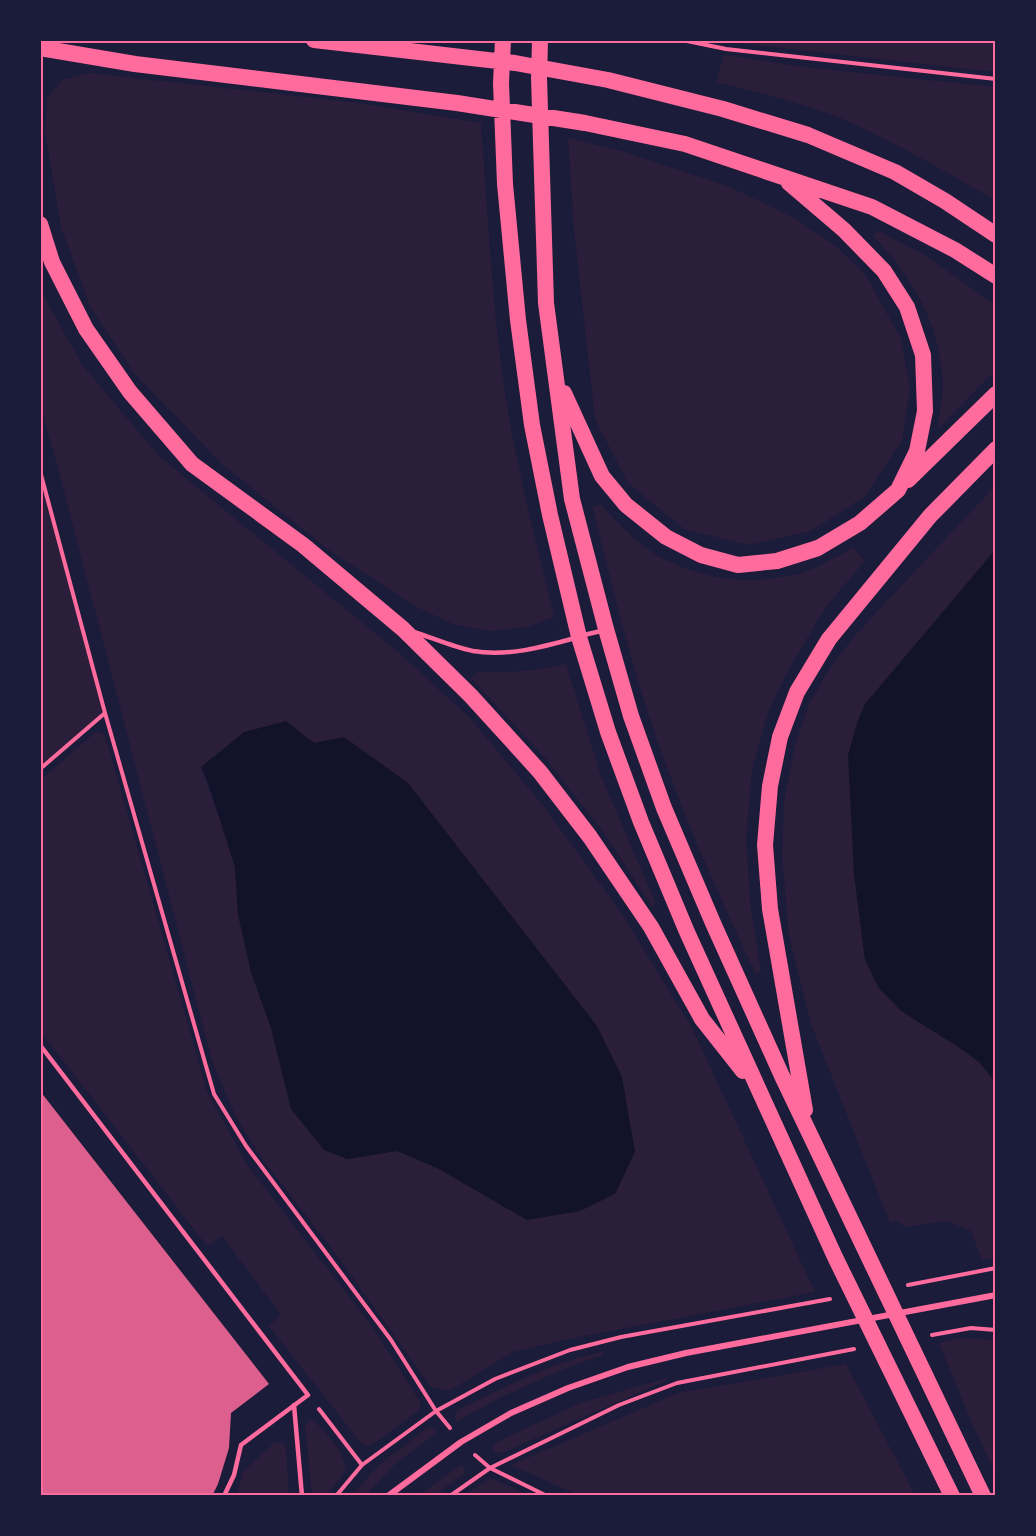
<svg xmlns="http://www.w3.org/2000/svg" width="1036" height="1536" font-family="Inter,sans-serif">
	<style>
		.green { fill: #2a1e3b; fill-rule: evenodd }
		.water { fill: #12122b }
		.building { fill: #dd5f8e }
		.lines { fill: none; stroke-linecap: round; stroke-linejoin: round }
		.path { stroke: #ff6b9d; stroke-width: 4 }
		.service { stroke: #ff6b9d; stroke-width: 4.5 }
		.minor { stroke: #ff6b9d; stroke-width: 6 }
		.trunk { stroke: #ff6b9d; stroke-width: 16 }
		.neatline { fill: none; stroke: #ff6b9d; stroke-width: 2 }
	</style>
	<rect width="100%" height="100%" fill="#1b1b3a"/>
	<!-- green -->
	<path class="green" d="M719,41h276v31z
		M724,55l80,12 191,20v113c-49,-28 -98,-57 -150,-80 -41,-17 -86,-27 -129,-38z
		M89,73l270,30 122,20c6,81 10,161 20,241 11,86 33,170 53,253l-26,10 -39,4 -37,-7 -35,-17 -87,-56 -108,-87 -87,-90 -44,-66 -30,-81 -16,-95 2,-33 15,-19z
		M568,138l53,13 107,35 68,33 41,28 28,27 36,65 9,49 -8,52 -38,57 -53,34 -62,14 -65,-16 -57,-47 -32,-63 -21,-190z
		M877,230l46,24 72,51v66l-57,58c1,-14 5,-31 5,-46 -4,-62 -29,-103 -70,-147z
		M40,290l43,76 77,91 238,195 71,65 73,87 80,110 71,116 122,262 -241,46 -61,14 -64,39 -18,-4 -95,-133 -73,-94 -27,-43 -24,-56 -155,-597 -16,-56zM285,721l29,22 314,375 7,34 -198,16 -40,-17 -50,8 -76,-131 -20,-56 -13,-58 -3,-47 -15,-47 -19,-53z
		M40,471l65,242 -64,53h-1z
		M995,486v771l-13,3 -11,-29 -24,-10 -43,6 -5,-6 -9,2 -79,-199 -22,-88 -7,-79 2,-55 11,-57 14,-41 22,-38 27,-34z
		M601,505c16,17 32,34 51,47 6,5 14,8 21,11 39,18 79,21 121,12 21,-5 40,-17 59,-27l12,13 -40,47 -35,59 -22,45 -16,58 -6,70 5,70 10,62 -5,3c-30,-65 -60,-130 -85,-197 -34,-88 -56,-180 -78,-271z
		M566,664l35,112 55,128 -4,3 -48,-74 -57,-73 -76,-82 7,-6c31,1 58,-1 88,-8z
		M100,732l5,4 102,355 40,74 124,160 50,78 -2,8c-15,9 -37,29 -52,35l-6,-3 -92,-117 12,-11 -59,-79 -15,10 -166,-214v-252l53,-47z
		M960,1338l35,2v132l-21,-44 -35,-85z
		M602,1352l1,3c-51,17 -100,40 -147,67l-1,-6 2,-6c47,-22 94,-48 145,-58z
		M846,1364l69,131h-337l-67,-30 167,-72z
		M667,1378l1,2 -166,73 -7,-1 -3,-6 7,-5 81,-38z
		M311,1419c10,6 36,37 34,49 -2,11 -13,20 -19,27h-14l-7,-71z
		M427,1428h7l4,4 -42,31 -30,32h-14l28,-31z
		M281,1442l5,5 3,48h-53l7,-23 31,-29z
		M462,1464l3,5 -1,5 -29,21h-16z
		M491,1478l37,17h-64z"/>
	<!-- water -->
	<path class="water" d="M995,550v532l-15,-19 -17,-13 -62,-39 -23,-24 -13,-27 -11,-86 -6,-119 10,-35 7,-16z
		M286,721l28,22 30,-6 64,46 189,243 25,51 13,75 -20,42 -35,17 -53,9 -90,-52 -40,-17 -50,8 -23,-9 -33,-41 -20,-81 -20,-56 -13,-58 -3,-47 -27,-85 -7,-15 43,-35z"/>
	<!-- building -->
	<path class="building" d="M40,1091l229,293 -38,29 -2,35 -11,36 -6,12h-172z"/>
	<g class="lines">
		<!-- path -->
		<path class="path" d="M682,40l44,9 270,30
			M40,471l65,242 109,381 32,52 145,194 45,71 14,17
			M40,769l65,-56
			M908,1285l88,-17
			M932,1335l39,-7 25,2
			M319,1409l43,56
			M475,1455l15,13 57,28
			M336,1496l26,-31 74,-54 59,-32 75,-29 51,-13 209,-38
			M450,1496l40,-28 129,-63 58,-22 177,-34"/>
		<!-- service -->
		<path class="service" d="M414,632c19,6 39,15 59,19 34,6 70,-4 102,-13
			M584,635l17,-4
			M40,1045l268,350 -67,50 -7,30 -10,21
			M294,1405l8,91"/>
		<!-- minor -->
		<path class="minor" d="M388,1496l73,-54 50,-29 57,-25 60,-21 58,-14 310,-58"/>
		<!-- trunk -->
		<path class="trunk" d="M314,40l201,23 93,17 115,29 85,26 87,37 50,29 51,34
			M503,40l-2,43 4,101 13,136 14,105 18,90 29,122 29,95 33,90 46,110 148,325 117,239
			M540,40l-1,38 7,225 26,196 34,130 25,87 33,92 49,115 69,153 201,420
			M40,48l95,16 322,39 128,20 100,21 187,63 83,43 41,26
			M40,224l12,38 34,67 44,63 62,72 111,81 100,84 68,67 69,76 50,65 61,90 51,92 41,52
			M564,393l38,83 24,29 40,32 35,18 37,10 39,-4 41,-13 42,-25 38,-33 19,-39 8,-40 -2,-56 -16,-48 -23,-36 -40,-41 -55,-47
			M908,480l88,-86
			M805,1110l-35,-201 -5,-64 5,-59 10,-49 17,-45 32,-53 101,-123 66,-67"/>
	</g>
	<!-- border -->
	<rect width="1036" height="1536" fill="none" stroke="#1b1b3a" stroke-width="84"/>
	<rect x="42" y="42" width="952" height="1452" class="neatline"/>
</svg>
